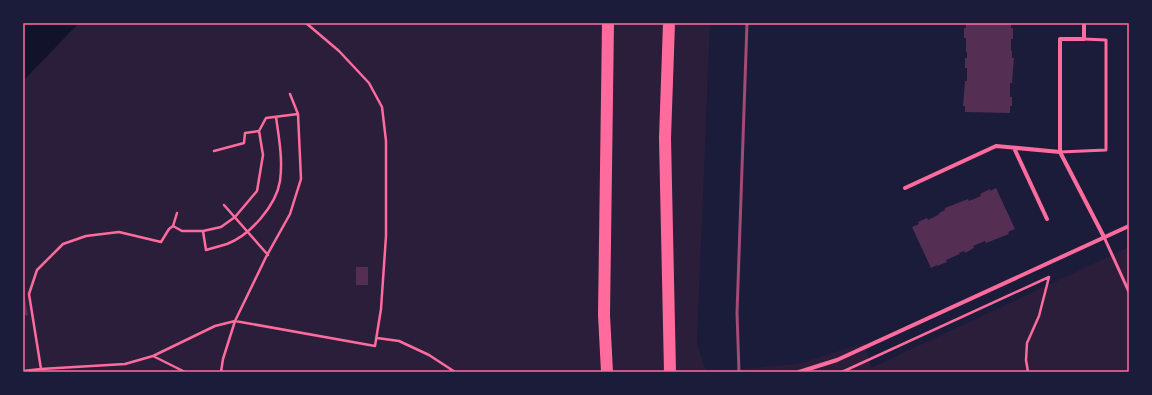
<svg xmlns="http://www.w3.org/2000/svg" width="1152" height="395" font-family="'Fira Sans',sans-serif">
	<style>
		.green { fill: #2a1e3b }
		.water { fill: #12122b }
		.building { fill: #542f53 }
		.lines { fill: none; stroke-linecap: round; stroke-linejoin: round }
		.path { stroke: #ff6b9d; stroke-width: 2.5 }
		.service { stroke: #ff6b9d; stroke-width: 3 }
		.minor { stroke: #ff6b9d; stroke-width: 4 }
		.motorway { stroke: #ff6b9d; stroke-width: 12 }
		.rail { stroke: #a44b75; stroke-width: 3 }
		.neatline { fill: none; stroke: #ff6b9d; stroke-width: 1.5 }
	</style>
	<rect width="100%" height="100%" fill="#1b1b3a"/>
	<!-- green -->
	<path class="green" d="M23,23h687l-13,320 9,29 91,-8 68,-21 6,25 258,-121v125h-1106z"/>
	<!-- water -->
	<path class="water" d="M23,23h56l-56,58z"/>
	<!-- building -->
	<path class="building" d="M966,23h45v5h2v11h-2v12h1v7h2l-2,25h-2v14h2v9h-2v7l-45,-1v-6h-2l2,-25h2v-13h-2v-10h2v-6h-1v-14h-2v-10h2z
		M996,188l19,41 -7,3 1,2 -23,9 -1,-2 -12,5 1,2 -9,5 -1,-2 -5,2 1,1 -14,6 1,2 -10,4v-1l-6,3 -19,-41 7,-3 -1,-2 9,-4 1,2 12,-6 -1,-1 6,-3v-2l23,-9 1,2 12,-5 -1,-2 10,-5v2z
		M356,267h12v18h-12z
		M24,292l4,23 -5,1v-23z"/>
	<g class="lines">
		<!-- path -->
		<path class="path" d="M214,151l30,-8 1,-10 14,-2 7,-13 32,-4
			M224,205l44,50
			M177,213l-4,13 9,5h21l18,-4 14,-10 22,-26 6,-36 -4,-24
			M203,231l3,19c7,-2 14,-4 21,-6 23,-9 49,-38 53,-63 3,-21 -1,-43 -4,-64
			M377,338l22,3 30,14 26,17
			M153,356l32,16
			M41,369l-12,-75 8,-24 26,-26 23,-8 33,-4 42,10 8,-13 4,-3
			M23,371l18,-2 84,-5 28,-8 62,-30 20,-5 140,25 6,-37 5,-73v-95l-4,-34 -13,-24 -30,-32 -33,-28
			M221,372l2,-13 12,-38 31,-64 24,-43 11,-35 -3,-65 -8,-20
			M842,372l207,-95
			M1028,372l-2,-12 1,-17 12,-27 10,-39"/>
		<!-- service -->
		<path class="service" d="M1060,152l46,-2v-110l-22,-1
			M1104,237l25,55"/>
		<!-- minor -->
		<path class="minor" d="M1084,23v16h-24v113l44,85
			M1014,148l33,71
			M905,188l91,-42 64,6
			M799,372l38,-12 292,-134"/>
		<!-- motorway -->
		<path class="motorway" d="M669,23l-4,115 5,234
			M607,372l-3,-57 4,-292"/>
		<!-- rail -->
		<path class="rail" d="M739,372l-2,-59 10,-290"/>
	</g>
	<!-- border -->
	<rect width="1152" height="395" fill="none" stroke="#1b1b3a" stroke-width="48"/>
	<rect x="24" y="24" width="1104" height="347" class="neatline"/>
</svg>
